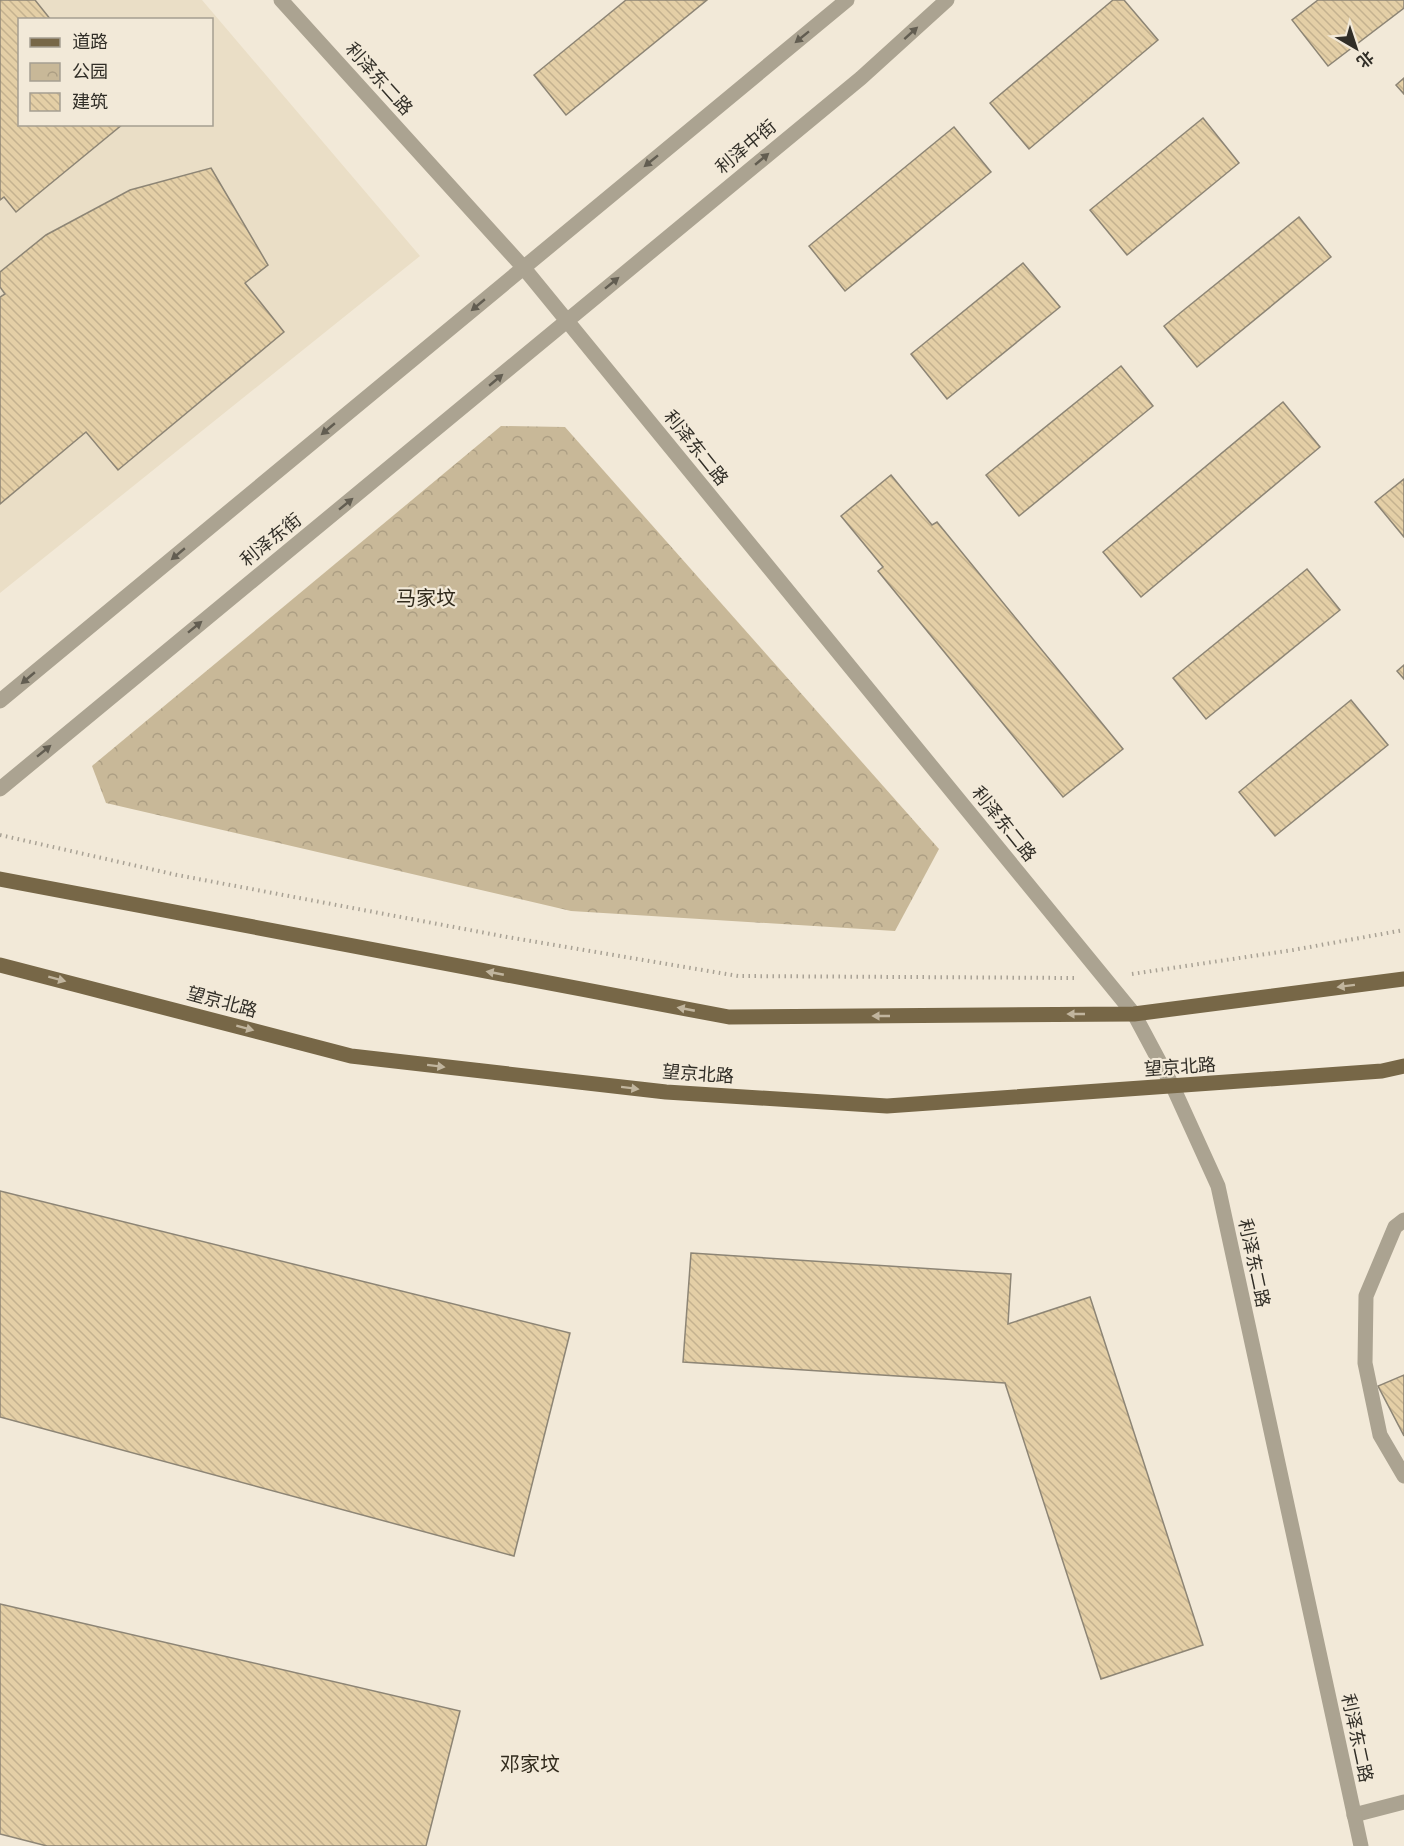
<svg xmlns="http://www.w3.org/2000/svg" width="1404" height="1846" font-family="'Fira Sans Condensed','Noto Sans SC',sans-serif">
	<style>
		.built { fill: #eadec6; fill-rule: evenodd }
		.park { fill: url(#park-crowns) }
		.building { fill: url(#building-back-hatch); stroke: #8d8575; stroke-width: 1.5 }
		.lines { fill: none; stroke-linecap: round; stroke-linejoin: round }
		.path { stroke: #a9a295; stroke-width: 4; stroke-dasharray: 1.5 4.5; stroke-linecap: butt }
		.service { stroke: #aba391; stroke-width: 15 }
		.tertiary { stroke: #aba391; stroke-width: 15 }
		.primary { stroke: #776747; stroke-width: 15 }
		.oneway { fill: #625d51 }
		.oneway2 { fill: #c1b59e }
		.labels { text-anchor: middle; stroke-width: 4.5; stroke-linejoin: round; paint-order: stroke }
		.street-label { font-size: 18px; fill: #312e27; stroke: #f2e9d8 }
		.neighbourhood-label { font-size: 20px; fill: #322b1d; stroke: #f2e9d8 }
	</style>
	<defs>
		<pattern id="park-crowns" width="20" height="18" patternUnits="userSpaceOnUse" patternTransform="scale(1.5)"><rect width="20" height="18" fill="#c8b898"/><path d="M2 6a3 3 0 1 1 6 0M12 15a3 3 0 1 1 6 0" fill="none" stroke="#ac9e83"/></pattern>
		<pattern id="building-back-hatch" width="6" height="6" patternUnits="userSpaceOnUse" patternTransform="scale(1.5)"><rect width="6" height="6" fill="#e4cfa6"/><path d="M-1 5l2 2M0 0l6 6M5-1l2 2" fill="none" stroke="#c4b28f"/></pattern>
	</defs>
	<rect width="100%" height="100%" fill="#f2e9d8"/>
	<!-- built -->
	<path class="built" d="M0,0h202l218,256 -420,337zM20,20h192v104h-192z"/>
	<!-- park -->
	<path class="park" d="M501,426l64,1 374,422 -44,82 -324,-20 -465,-108 -14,-37z"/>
	<!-- building -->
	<path class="building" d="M0,0h35l16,20h-31v104h103l-107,88 -12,-15 -4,3z
		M626,0h81l-141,115 -32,-40z
		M1113,0h11l34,40 -129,109 -39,-46z
		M1318,0h86v8l-76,58 -36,-46z
		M1404,78v16l-8,-9z
		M1203,118l36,45 -112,92 -37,-45z
		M954,127l37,45 -146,119 -36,-45z
		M211,168l57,97 -23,18 39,49 -166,138 -32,-38 -86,72v-207l5,-3 -5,-7v-15l46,-37 84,-45z
		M1299,217l32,40 -134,110 -33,-41z
		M1023,263l37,44 -113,92 -36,-45z
		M1121,366l32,40 -134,110 -33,-41z
		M1283,402l37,45 -179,150 -38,-45z
		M891,475l41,50 5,-3 186,227 -60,48 -185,-226 5,-4 -42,-51z
		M1404,479v58l-29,-35z
		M1307,569l33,41 -134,109 -33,-41z
		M1404,665v14l-7,-8z
		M1351,700l37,45 -113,91 -36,-44z
		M0,1191l570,142 -56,223 -514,-139z
		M691,1253l320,21 -3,50 82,-27 113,348 -102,34 -96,-296 -322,-21z
		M1404,1375v61l-26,-50z
		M0,1604l460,107 -34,135h-379l-47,-12z"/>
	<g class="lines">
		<!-- path -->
		<path class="path" d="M0,835l177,40 330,62 231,39 336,2
			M1132,974l161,-24 111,-20"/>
		<!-- service -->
		<path class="service" d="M1404,1220l-9,7 -29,69 -1,67 15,72 24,41
			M1354,1815l50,-13"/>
		<!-- tertiary -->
		<path class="tertiary" d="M281,0l242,267 611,747 39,73 45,99 143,660
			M0,701l847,-701
			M0,789l861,-711 86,-78"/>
		<!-- primary -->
		<path class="primary" d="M0,879l729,138 405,-3 270,-35
			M0,965l351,91 315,36 221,14 495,-35 22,-5"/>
	</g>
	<!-- one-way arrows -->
	<defs><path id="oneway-solid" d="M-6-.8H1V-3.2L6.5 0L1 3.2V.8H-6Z" transform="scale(1.5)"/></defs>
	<g class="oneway">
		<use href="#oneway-solid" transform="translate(911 33) rotate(-42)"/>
		<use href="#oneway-solid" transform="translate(802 37) rotate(141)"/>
		<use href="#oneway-solid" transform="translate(762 159) rotate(-40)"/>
		<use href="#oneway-solid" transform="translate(651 161) rotate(141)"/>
		<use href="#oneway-solid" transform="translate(612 283) rotate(-39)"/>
		<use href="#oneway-solid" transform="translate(478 305) rotate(140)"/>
		<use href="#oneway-solid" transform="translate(496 380) rotate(-40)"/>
		<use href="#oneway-solid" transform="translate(328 429) rotate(140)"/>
		<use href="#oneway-solid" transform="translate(346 504) rotate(-39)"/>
		<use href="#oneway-solid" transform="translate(178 554) rotate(140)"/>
		<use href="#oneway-solid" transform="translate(195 627) rotate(-39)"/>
		<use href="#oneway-solid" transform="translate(28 678) rotate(140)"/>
		<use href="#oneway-solid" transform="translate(44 751) rotate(-39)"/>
	</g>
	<g class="oneway2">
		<use href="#oneway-solid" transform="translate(495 973) rotate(-169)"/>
		<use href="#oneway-solid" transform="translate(57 979) rotate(15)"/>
		<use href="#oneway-solid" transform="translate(1346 986) rotate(173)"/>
		<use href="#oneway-solid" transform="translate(686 1009) rotate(-169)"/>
		<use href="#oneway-solid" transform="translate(1076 1014) rotate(180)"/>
		<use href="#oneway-solid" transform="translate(881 1016) rotate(180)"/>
		<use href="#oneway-solid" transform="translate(245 1028) rotate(15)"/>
		<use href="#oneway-solid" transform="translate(436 1066) rotate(7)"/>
		<use href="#oneway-solid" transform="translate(630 1088) rotate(7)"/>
	</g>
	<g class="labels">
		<!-- street labels -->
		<g class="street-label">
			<text transform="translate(379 79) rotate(48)" y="6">利泽东二路</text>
			<text transform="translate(746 147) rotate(-40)" y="6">利泽中街</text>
			<text transform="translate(696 448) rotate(51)" y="6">利泽东二路</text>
			<text transform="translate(271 540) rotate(-39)" y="6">利泽东街</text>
			<text transform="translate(1004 824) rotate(51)" y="6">利泽东二路</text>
			<text transform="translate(222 1002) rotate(15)" y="6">望京北路</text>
			<text transform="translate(1180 1067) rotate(-4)" y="6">望京北路</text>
			<text transform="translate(698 1074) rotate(4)" y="6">望京北路</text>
			<text transform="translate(1254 1263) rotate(78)" y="6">利泽东二路</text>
			<text transform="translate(1357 1738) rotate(78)" y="6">利泽东二路</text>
		</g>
		<!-- neighbourhood labels -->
		<g class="neighbourhood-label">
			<text x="426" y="605">马家坟</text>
			<text x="530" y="1771">邓家坟</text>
		</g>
	</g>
	<!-- legend -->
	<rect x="18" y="18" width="195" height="108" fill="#f2e9d8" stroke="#a59e91" stroke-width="1.5"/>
	<rect x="30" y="38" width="30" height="9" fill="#776747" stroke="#a59e91" stroke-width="1.5"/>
	<text x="72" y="48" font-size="18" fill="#312e27">道路</text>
	<rect x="30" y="63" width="30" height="18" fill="url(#park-crowns)" stroke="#a59e91" stroke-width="1.5"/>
	<text x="72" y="78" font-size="18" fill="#312e27">公园</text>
	<rect x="30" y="93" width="30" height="18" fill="url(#building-back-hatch)" stroke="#a59e91" stroke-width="1.5"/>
	<text x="72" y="108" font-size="18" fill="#312e27">建筑</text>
	<!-- north arrow -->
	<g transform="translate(1356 48) rotate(141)" stroke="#f2e9d8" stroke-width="4.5" paint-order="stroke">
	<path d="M0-4.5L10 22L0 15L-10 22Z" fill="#312e27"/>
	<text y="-9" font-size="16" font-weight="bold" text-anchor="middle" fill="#312e27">北</text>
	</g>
</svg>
